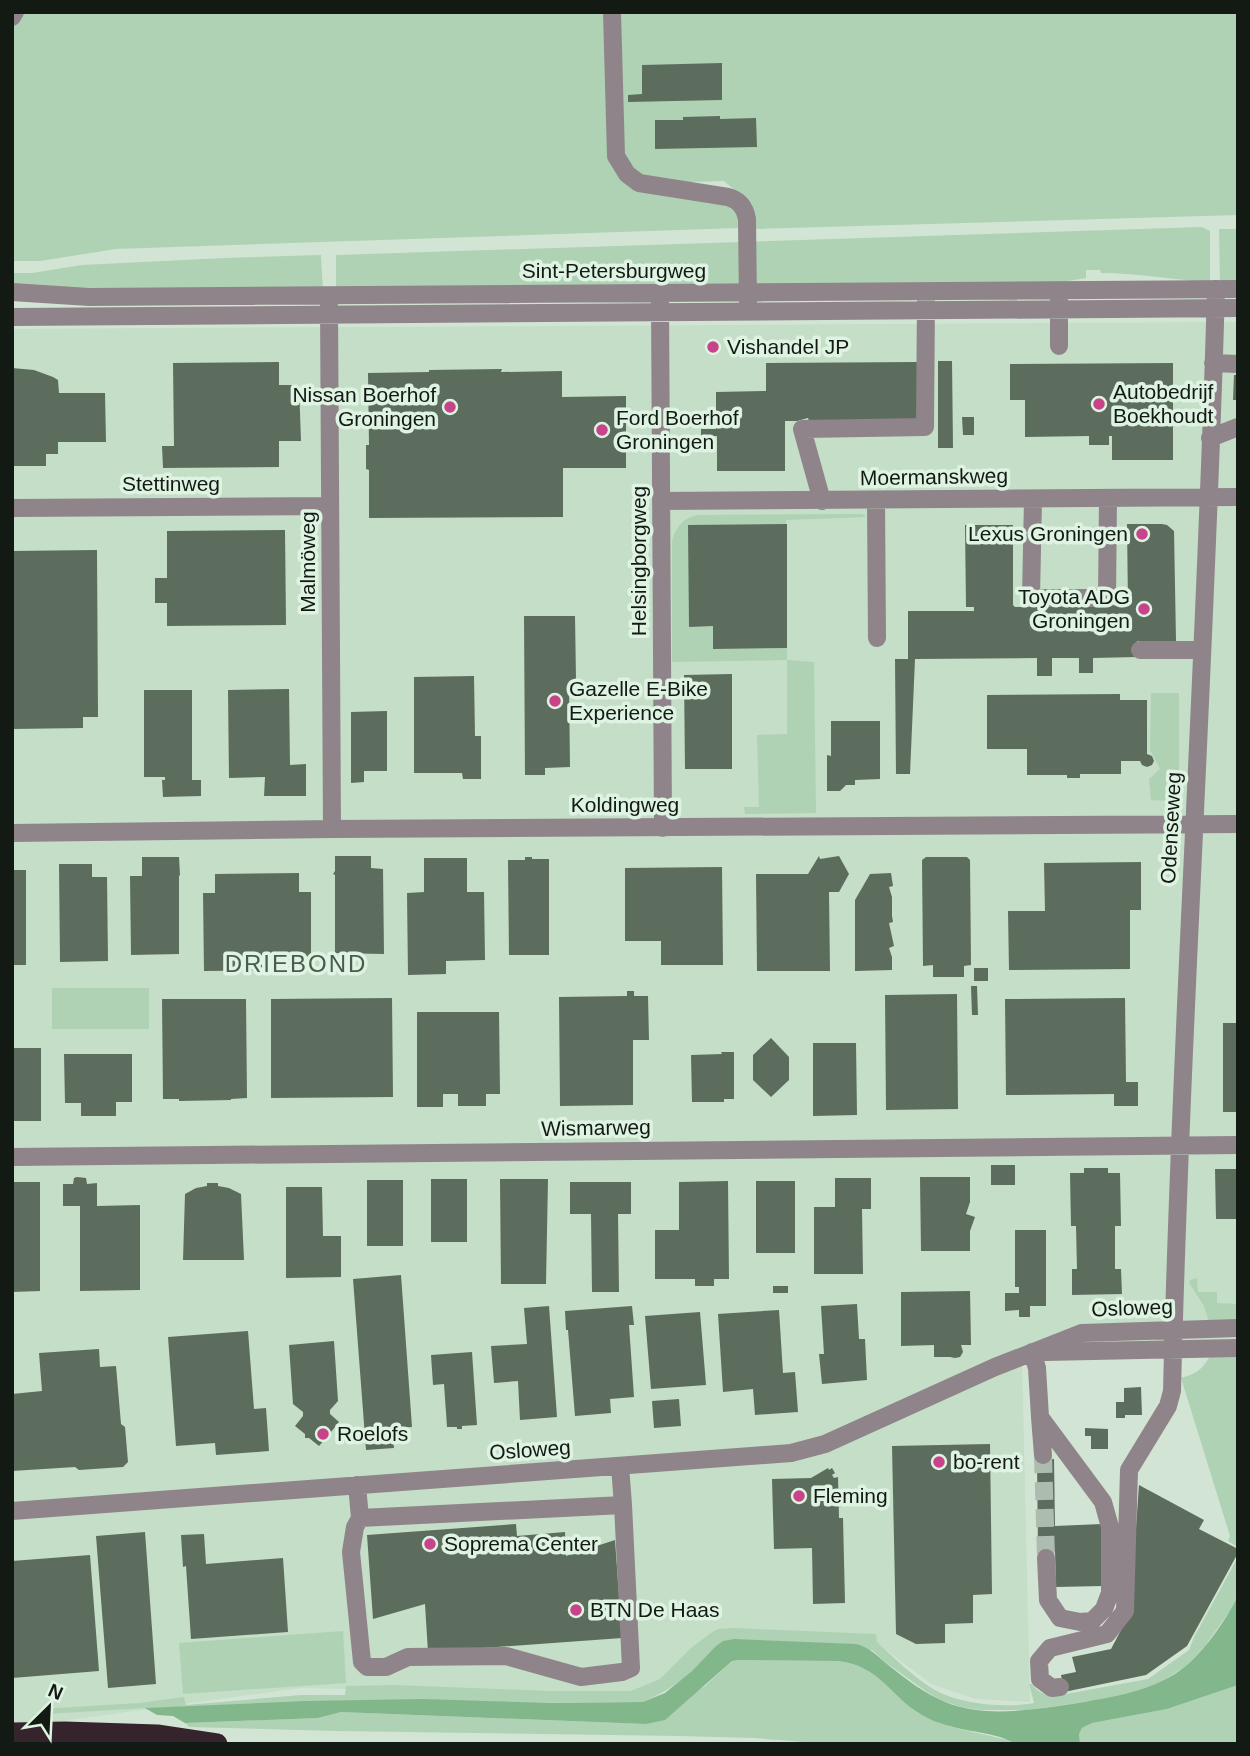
<svg xmlns="http://www.w3.org/2000/svg" width="1250" height="1756" font-family="Helvetica,sans-serif">
	<style>
		.built { fill: #c4dec7 }
		.green { fill: #afd2b4 }
		.water { fill: #82b68b }
		.building { fill: #5c6d5e }
		.lines { fill: none; stroke-linecap: round; stroke-linejoin: round }
		.minor-tunnel { stroke: #acbcae; stroke-width: 18; stroke-dasharray: 18 9; stroke-linecap: butt }
		.minor { stroke: #8f8489; stroke-width: 18 }
		.highway { stroke: #36242c; stroke-width: 21 }
		.poi-dot { fill: #c7448b; stroke: #dff3e2; stroke-width: 2.5 }
		.labels { text-anchor: middle; stroke-width: 7; stroke-linejoin: round; paint-order: stroke }
		.street-label { font-size: 21px; fill: #131a14; stroke: #dff3e2 }
		.poi-label { font-size: 21px; fill: #131a14; stroke: #dff3e2; text-anchor: start }
		.quarter-label { font-size: 24px; letter-spacing: 2px; fill: #4b5b4d; stroke: #dff3e2 }
	</style>
	<rect width="100%" height="100%" fill="#d2e5d4"/>
	<!-- built -->
	<path class="built" d="M1238,322v1020l-216,19 8,341 -54,-3 -45,-15 -59,-45 -147,-9 -85,65 -340,-7 -288,40v-1399z"/>
	<!-- green -->
	<path class="green" d="M23,12h1215v203l-483,14 -3,-24 -28,-24 -96,3 104,19 7,13v12l-623,21 -76,12h-28v-232z
		M1202,227l8,4v51c-37,-2 -72,-9 -109,-9l-1,-3h-14v8l-29,5 -721,7v-35z
		M1219,229h19v53h-18z
		M321,255l2,35 -233,2 -78,-6v-13h20l50,-8 142,-7z
		M862,514l4,3 -80,3 1,140 27,2 2,151 -71,1 -1,-7h15l-2,-72 30,-1v-74l-115,2v-121c5,-15 10,-22 25,-26z
		M1151,693h28v96l-9,12 -19,-1 -2,-21 11,-10 -10,-19z
		M52,988h97v41h-97z
		M1197,1278l1,14h19v11l21,1v18h-29l-5,-16 -15,-23 1,-3z
		M1210,1356h28v191l-10,-6 2,-5 -49,-158c16,-5 20,-7 29,-22z
		M1238,1557v39l-9,16 -24,34 -19,20 -25,16 -31,12 -33,6 -68,10h-48l-20,-3 -18,-6 -16,-9 -42,-30 -13,-12 -149,-9c-12,9 -21,21 -32,31 -15,13 -30,22 -48,30l-418,4 -80,2 -114,7 25,-7 83,-5 45,-6 2,8 115,-10h44l1,-9 49,-1 156,6h80l29,-12 31,-31 20,-15 7,-4 16,-1 142,6 1,8c16,15 41,39 60,49 26,14 69,17 97,12l-5,-19h3c6,9 13,11 23,12l93,-17 41,-29 5,-13z
		M343,1631l3,52 -163,11 -4,-51z
		M739,1660l99,1c46,7 49,34 84,54 28,16 67,18 98,29h-190l-76,-6 -75,-2 -345,-5 -145,-4 -4,-4 133,-5 23,-6 305,12 59,-38 27,-25z
		M1238,1685v59h-158l-1,-10 3,-6 10,-5 75,-14z"/>
	<!-- water -->
	<path class="water" d="M1238,1596v89l-71,24 -75,14 -10,5 -3,6 1,10c-18,0 -43,2 -60,0 -7,-1 -14,-5 -20,-7 -26,-7 -54,-8 -78,-22 -33,-19 -41,-49 -84,-54l-99,-1 -7,1 -67,59 -19,4 -305,-12 -23,6 -133,5 -12,-7 -16,-1 -12,-7 161,-7 117,-2 127,4 93,-1 22,-9 27,-22 24,-25 7,-5 11,-2 122,5c13,3 20,11 31,20 17,14 37,29 58,38 40,16 85,8 127,2 40,-7 83,-12 115,-39 21,-19 38,-44 51,-69z"/>
	<!-- building -->
	<path class="building" d="M722,63v37l-94,2v-7l14,-1v-29z
		M720,116v3l36,-1 1,29 -102,2v-29h28v-3z
		M938,361h14l1,87h-15z
		M279,362v23h20l2,56h-22v26l-116,1 -1,-22h12l-1,-83z
		M917,362v58l-108,1 -1,-3 -11,3h-12v50h-68v-35l-16,1v-8h15v-37l50,-1v-28z
		M1173,363v97h-61v-24h-3v9h-20v-9l-64,1v-37h-15v-36z
		M12,368l22,2 19,7 5,3 1,13h46l1,49h-48v12h-12v12h-34z
		M502,369l-1,3 61,-1v26l64,-1v72h-63v49l-194,1v-48l-3,-1v-24h3l-1,-72 61,-1v-2z
		M1234,375h4v25h-5z
		M962,417h12v18h-11z
		M787,524v124l-74,1v-23l-24,1 -1,-102z
		M1127,524h35l5,1 7,6 2,110h-39v16l-44,1v15h-14v-15h-27v18h-15v-18l-122,1 -5,115h-14l-1,-115h13v-48h66v-4h-8l-1,-82h48v80l2,2 113,-2z
		M285,530l1,95 -119,1v-23h-12v-25h12v-47z
		M97,550l1,167h-15v11l-71,1v-178z
		M524,616h51l1,64 -7,1 1,86 -25,1v7h-20z
		M732,674v95h-47l-1,-94z
		M474,676l1,60h6v43h-18l-1,-6h-48v-96z
		M289,689l1,76 16,-1v32h-42l1,-19 -36,1 -1,-88z
		M144,690h48v90h9v16l-38,1 -1,-17h3v-3h-21z
		M1120,694v6h27v54l5,2 2,5 -2,4 -5,2 -5,-2 -2,-4h-19v13h-41v4h-13v-3h-40v-26h-40v-54z
		M387,711v60h-23v11l-13,1v-71z
		M831,721h49v58l-25,1v5h-9l-6,6h-13v-36l4,1z
		M335,856h36v12l12,1 1,85 -49,-1v-78l-2,-1 2,-3z
		M819,856l1,3 19,-3 10,18 -10,18h-10l1,79h-73l-1,-97h52z
		M142,857h37l1,18 -1,1v78l-48,1 -1,-79h12z
		M525,857h7v2h17v96h-40l-1,-95h17z
		M926,857h41l3,3 1,105 -7,1v11h-31v-12l-10,1 -1,-106z
		M424,858h43v34h17l1,68 -39,1v13l-38,1 -1,-82 17,-1z
		M1141,862v48h-11v59l-121,1 -1,-59h37l-1,-48z
		M59,864h33v13h15l1,84 -48,1z
		M722,867l1,98h-62v-24h-36v-73z
		M12,870h14v95h-14z
		M299,873v19h12v78l-107,1 -1,-78h12v-19z
		M891,873l2,13 -4,1 3,10v19l1,6 -4,1 5,23 -5,2 3,9v13l-37,1v-71l15,-26z
		M974,968h14v13h-14z
		M971,986h6l1,29h-6z
		M627,991h7v5h14l1,44h-16v65l-73,1 -1,-109 68,-1z
		M957,994l1,115 -72,1 -1,-115z
		M392,998l1,99 -122,1v-99z
		M1125,998l1,84h12v24h-24v-12l-108,1 -1,-96z
		M162,999h84l1,99 -16,1v1l-52,1v-2h-16z
		M417,1012h82l1,82h-14v12h-28v-12h-15v13h-26z
		M1223,1023h15v89h-15z
		M771,1038l18,19v23l-18,17 -18,-17v-25z
		M813,1043h43l1,72 -44,1z
		M12,1048h29v73h-29z
		M721,1052h13v47h-10v3h-32l-1,-47 31,-1z
		M64,1054h68v48h-16v14h-35v-13h-16z
		M991,1165h24v20h-24z
		M1084,1168h24v5h12l1,53h-6v43h6l1,25 -50,1v-26h5l-1,-43h-5l-1,-53h14z
		M1215,1169h23v50h-22z
		M77,1177l9,1 1,6 10,-1v23l43,-1v85l-60,1v-85h-17v-22h10l1,-6z
		M920,1177h50v25l-4,12 9,3 -5,14v20h-49z
		M835,1178h36v31h-9l1,65h-49v-67h21z
		M431,1179h36v63h-36z
		M500,1179h48l-2,105h-45z
		M367,1180h36v66h-36z
		M728,1181l1,98h-15v7h-19v-7h-40v-49h24v-48z
		M756,1181h39v72h-39z
		M12,1182h28v109l-28,1z
		M570,1182h61v32h-13l1,78h-27l-1,-78h-21z
		M207,1183h11v3l11,2 12,6 3,66h-61l2,-66 11,-6 11,-2z
		M286,1187h36l1,49h18v41l-55,1z
		M1015,1230h31v76h-16v11h-11v-7l-14,1v-18h14v-6h-4z
		M401,1275l11,152 -20,1 2,20 -28,2 -13,-171z
		M773,1286h15v7h-15z
		M970,1291l1,54h-10l2,7 -3,5 -5,1 -5,-1h-16v-12l-33,1v-54z
		M857,1304l2,35h6l2,41 -45,4 -3,-30h5l-3,-48z
		M549,1306l8,111 -37,3 -2,-39 -24,2 -3,-37 36,-2 -3,-36z
		M632,1306l2,19h-5l5,72 -24,2 1,14 -36,3 -7,-86h-2l-1,-19z
		M779,1310l4,63 12,-1 3,40 -43,3 -2,-26 -30,3 -5,-78z
		M700,1312l6,73 -55,4 -6,-73z
		M248,1331l6,78 12,-1 3,43 -53,4 -1,-12 -39,3 -8,-109z
		M334,1341l4,60 -8,9v4l9,8 -8,10v4l-4,1 -8,9 -10,-8h-4v-4l-10,-8 8,-10v-4l-10,-8 -4,-59z
		M99,1349l1,18 16,-1 5,58 4,3 3,35 -5,5 -44,3 -4,-3 -63,4v-77l30,-3 -3,-38z
		M472,1352l5,73 -15,1v3h-5v-2h-10l-3,-43 -11,1 -2,-30z
		M1141,1387l1,28h-17v3h-9v-16h8v-14z
		M679,1399l2,27 -27,2 -2,-27z
		M1085,1428l23,1v20h-17v-13h-6z
		M990,1444l2,150 -19,1v28l-28,1v19l-29,1 -20,-10 -4,-188z
		M1054,1459l1,67 47,-2 1,62 -47,1 -1,-36h-17l-1,-91z
		M828,1468l1,2 3,-2 3,5 -3,2 2,3 4,-1 1,41h4l2,85 -32,1 -1,-56 -38,1 -2,-70 39,-1z
		M1139,1485l65,35 -5,9 39,20v4l-51,93 -41,29 -82,17 -3,-17 15,-3 -4,-15 39,-8 19,-36z
		M516,1524l1,12 48,-4 1,24 49,-16 7,98 -194,14 -3,-48 -52,15 -6,-84z
		M145,1532l11,152 -48,4 -12,-152z
		M204,1534l2,30 77,-6 5,74 -97,7 -5,-73 -3,1 -2,-32z
		M90,1555l9,116 -87,7v-117z"/>
	<g class="lines">
		<!-- minor-tunnel -->
		<path class="minor-tunnel" d="M1043,1455l3,103"/>
		<!-- minor -->
		<path class="minor" d="M612,12l4,144 11,18 12,9 89,14c11,3 17,10 19,22l1,83
			M12,17l3,-5
			M12,292l77,5 1149,-8
			M660,300l3,528
			M329,304l3,525
			M12,317l1226,-9
			M1059,346v-49
			M1213,363l25,1
			M1210,438l28,-11
			M1033,499l-2,99h76l1,-100
			M661,501l577,-4
			M822,501l-20,-72 123,-2 1,-129
			M876,501l1,137
			M12,508l318,-2
			M1140,650h62
			M12,833l320,-4 906,-5
			M12,1157l1226,-12
			M1032,1352l5,16 3,49 63,85 7,25v66l-6,16 -12,12 -12,1 -20,-4 -12,-18 -2,-42
			M1045,1352l193,-4
			M1040,1417l3,38
			M357,1485l3,33 -5,9 -4,25 11,110 5,5h19l22,-10 98,-1 75,21 41,-5 9,-4 -8,-163 -3,-39
			M12,1511l779,-58 34,-9 170,-77 87,-34 156,-5
			M360,1518l263,-13
			M1060,1687l-8,1 -12,-9 -1,-18 11,-13 57,-14 18,-23 4,-141 39,-64 4,-15c9,-367 34,-734 44,-1102"/>
		<!-- highway -->
		<path class="highway" d="M12,1733l53,-1 92,3 60,9"/>
	</g>
	<!-- markers -->
	<g class="poi-dot">
		<circle cx="713" cy="347" r="7"/>
		<circle cx="1099" cy="404" r="7"/>
		<circle cx="450" cy="407" r="7"/>
		<circle cx="602" cy="430" r="7"/>
		<circle cx="1142" cy="534" r="7"/>
		<circle cx="1144" cy="609" r="7"/>
		<circle cx="555" cy="701" r="7"/>
		<circle cx="323" cy="1434" r="7"/>
		<circle cx="939" cy="1462" r="7"/>
		<circle cx="799" cy="1496" r="7"/>
		<circle cx="430" cy="1544" r="7"/>
		<circle cx="576" cy="1610" r="7"/>
	</g>
	<g class="labels">
		<!-- street labels -->
		<g class="street-label">
			<text x="614" y="278">Sint-Petersburgweg</text>
			<text transform="translate(934 477) rotate(-1)" y="7">Moermanskweg</text>
			<text x="171" y="491">Stettinweg</text>
			<text transform="translate(639 561) rotate(-90)" y="7">Helsingborgweg</text>
			<text transform="translate(308 562) rotate(-90)" y="7">Malmöweg</text>
			<text x="625" y="812">Koldingweg</text>
			<text transform="translate(1171 828) rotate(-87)" y="7">Odenseweg</text>
			<text transform="translate(596 1128) rotate(-1)" y="7">Wismarweg</text>
			<text transform="translate(1132 1308) rotate(-2)" y="7">Osloweg</text>
			<text transform="translate(530 1450) rotate(-4)" y="7">Osloweg</text>
		</g>
		<!-- poi labels -->
		<g class="poi-label">
			<text x="727" y="354">Vishandel JP</text>
			<text x="1113" y="399">Autobedrijf<tspan x="1113" dy="24">Boekhoudt</tspan></text>
			<text x="436" y="402" text-anchor="end">Nissan Boerhof<tspan x="436" dy="24">Groningen</tspan></text>
			<text x="616" y="425">Ford Boerhof<tspan x="616" dy="24">Groningen</tspan></text>
			<text x="1128" y="541" text-anchor="end">Lexus Groningen</text>
			<text x="1130" y="604" text-anchor="end">Toyota ADG<tspan x="1130" dy="24">Groningen</tspan></text>
			<text x="569" y="696">Gazelle E-Bike<tspan x="569" dy="24">Experience</tspan></text>
			<text x="337" y="1441">Roelofs</text>
			<text x="953" y="1469">bo-rent</text>
			<text x="813" y="1503">Fleming</text>
			<text x="444" y="1551">Soprema Center</text>
			<text x="590" y="1617">BTN De Haas</text>
		</g>
		<!-- quarter labels -->
		<g class="quarter-label">
			<text x="296" y="972">DRIEBOND</text>
		</g>
	</g>
	<!-- border -->
	<rect width="1250" height="1756" fill="none" stroke="#131a14" stroke-width="28"/>
	<!-- north arrow -->
	<g transform="translate(49 1707) rotate(24)" stroke="#dff3e2" stroke-width="5" paint-order="stroke">
	<path d="M0-5L12 26L0 18L-12 26Z" fill="#131a14"/>
	<text y="-10" font-size="19" font-weight="bold" text-anchor="middle" fill="#131a14">N</text>
	</g>
</svg>
